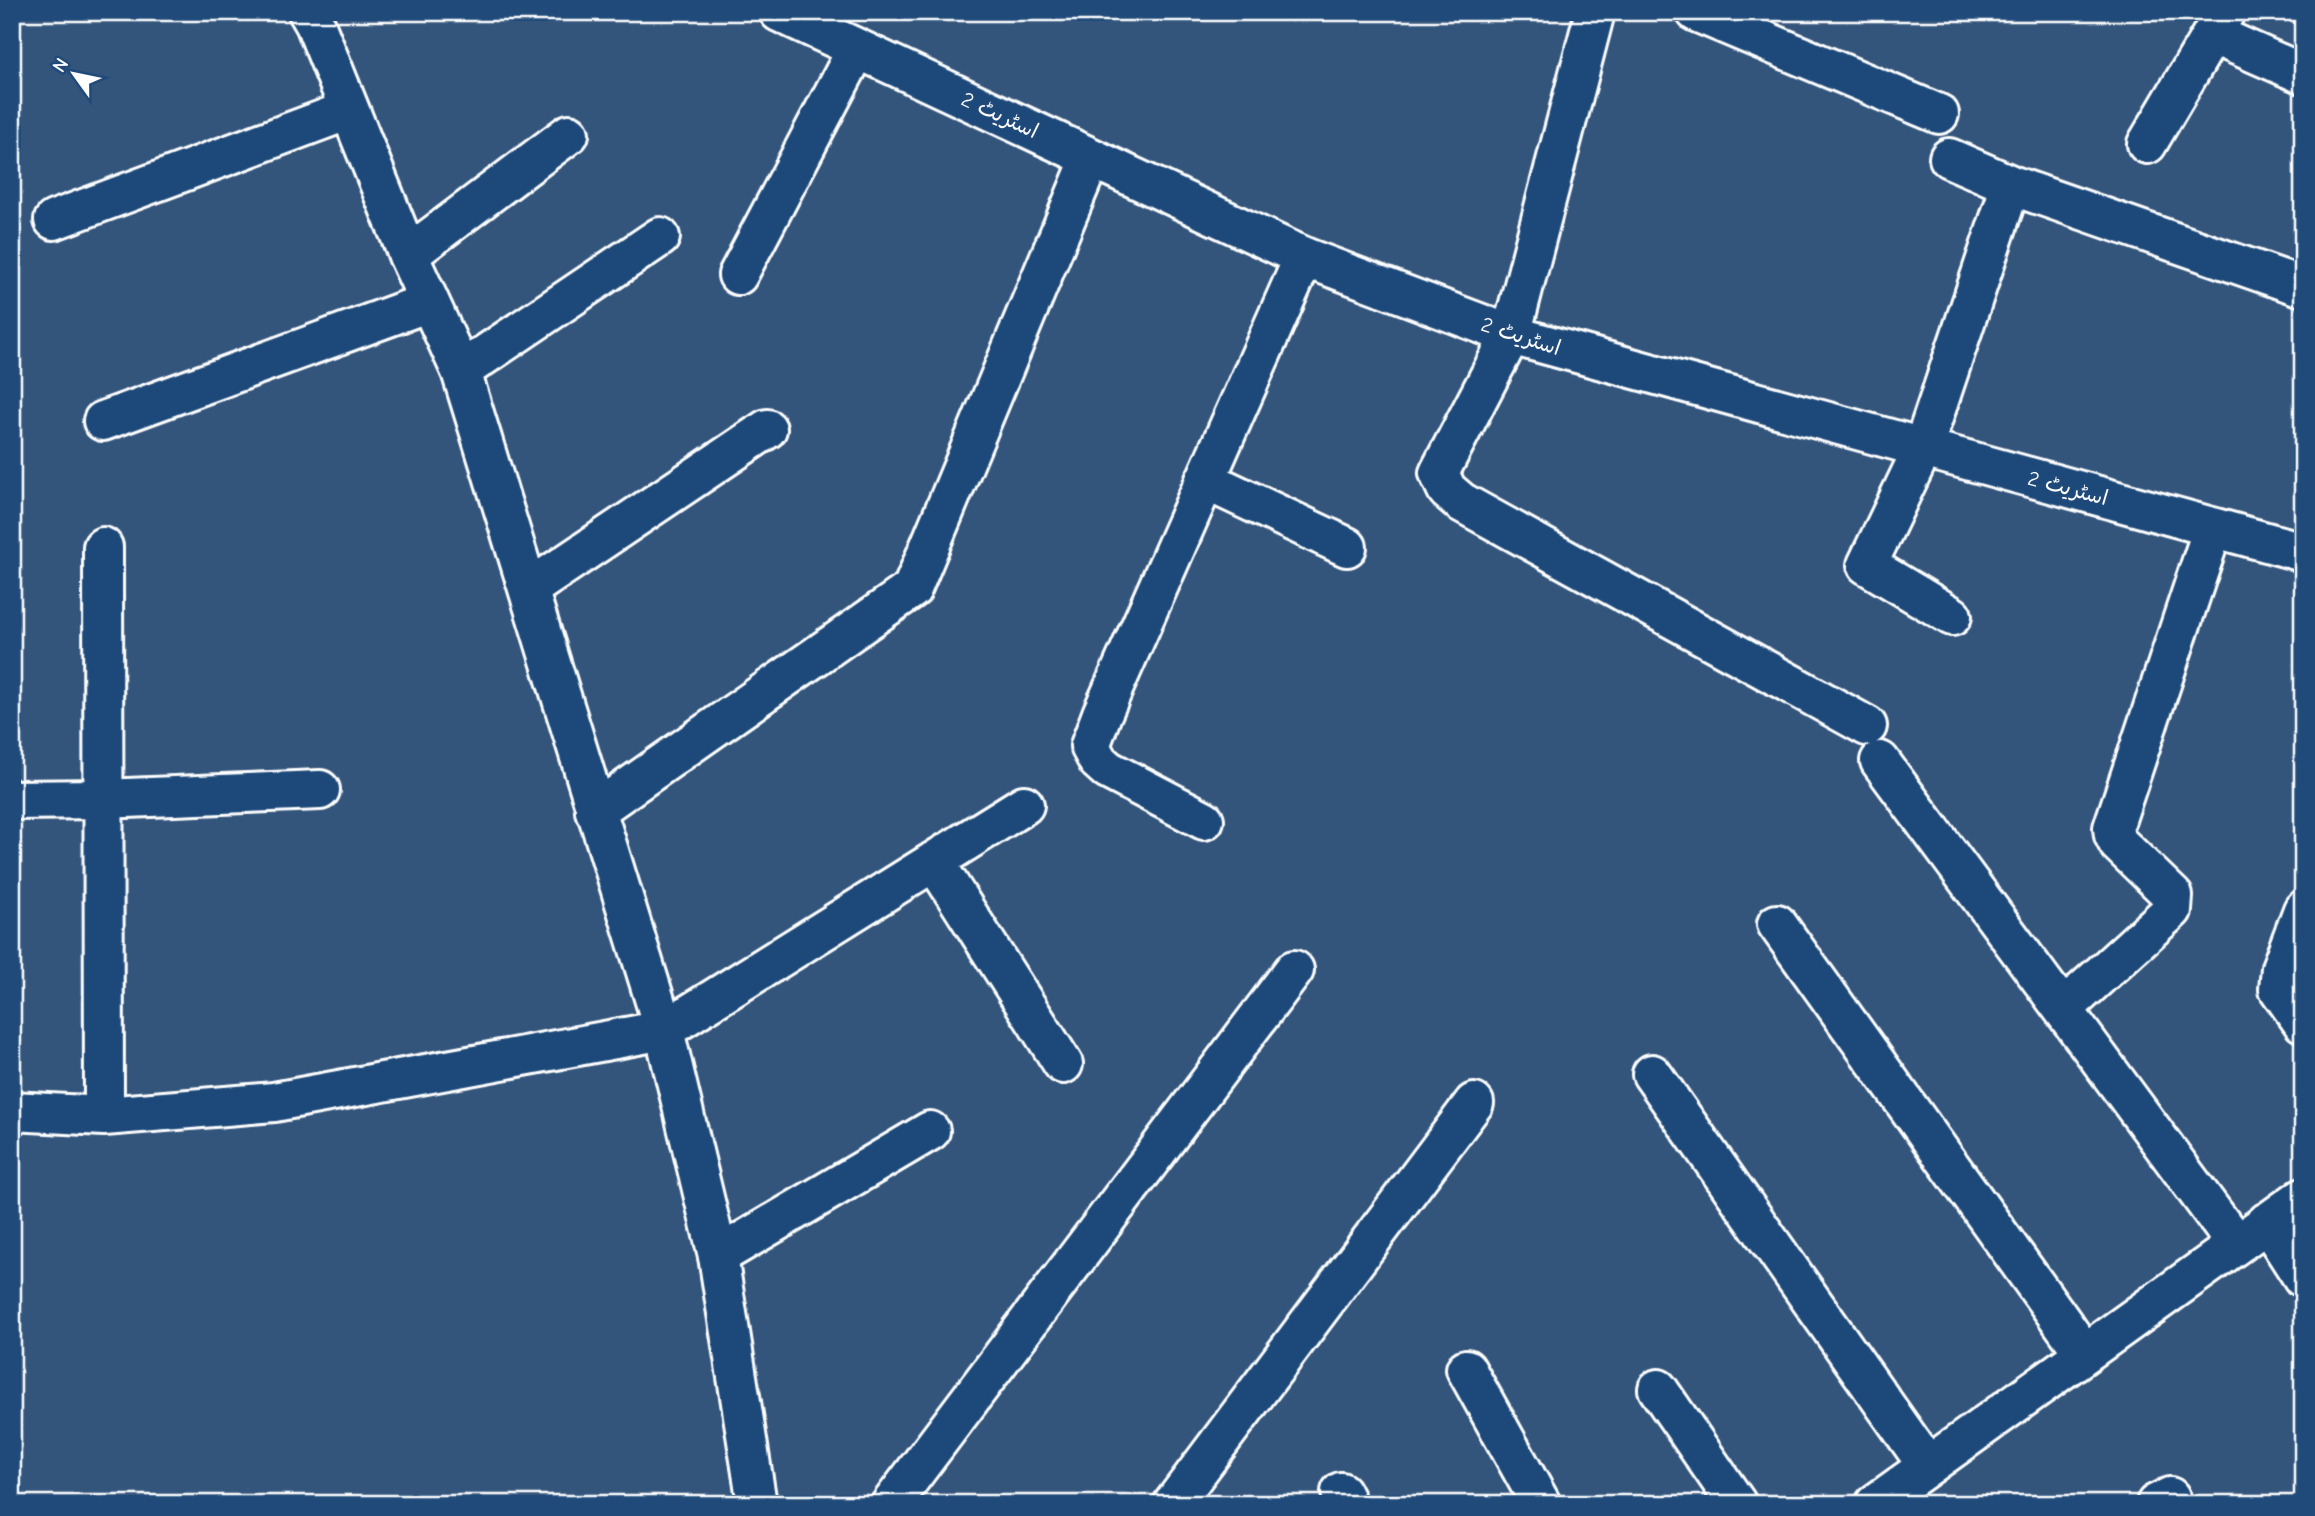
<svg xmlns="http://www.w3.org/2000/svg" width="2315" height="1516" font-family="'Comic Neue','Playpen Sans Arabic',sans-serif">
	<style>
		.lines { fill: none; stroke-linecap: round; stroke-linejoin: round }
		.minor-casing { stroke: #fff; stroke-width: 44 }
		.tertiary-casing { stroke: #fff; stroke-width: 44 }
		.minor { stroke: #1f4a7a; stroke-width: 38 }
		.tertiary { stroke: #1f4a7a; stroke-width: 38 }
		.labels { text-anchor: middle; stroke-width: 5; stroke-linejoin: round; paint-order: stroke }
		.street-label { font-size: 21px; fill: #fff; stroke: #1f4a7a }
	</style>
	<rect width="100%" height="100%" fill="#33557c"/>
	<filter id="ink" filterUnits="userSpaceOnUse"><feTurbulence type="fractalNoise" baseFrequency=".0143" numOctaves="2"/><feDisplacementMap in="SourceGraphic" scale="14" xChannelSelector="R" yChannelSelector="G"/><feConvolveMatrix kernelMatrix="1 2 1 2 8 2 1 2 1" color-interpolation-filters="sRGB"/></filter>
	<g filter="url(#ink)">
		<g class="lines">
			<defs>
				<path id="minor" d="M1595,12l-84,323 -72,138 8,17 14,12 406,224
					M1696,12l243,102
					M2212,34l91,40
					M2147,144l78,-132
					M1949,158l62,27 292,102
					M54,220l295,-110
					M408,255l161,-121
					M738,275l119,-226
					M461,371l199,-134
					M103,421l326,-119
					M1205,480l142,67
					M103,547l1,569
					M529,589l238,-160
					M1952,616l-85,-51 56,-117 88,-263
					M1880,761l356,483
					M12,800l91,-1 217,-9
					M595,811l317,-222 179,-431
					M1204,820l-96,-50 -10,-9 -8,-15 12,-32 202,-457
					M934,861l129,203
					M2303,910l-22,58 -2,21 24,34
					M1777,924l307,429
					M2063,1009l109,-99 1,-14 -55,-53 -4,-8 -1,-7 100,-300
					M1652,1074l275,391
					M12,1111l92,5 170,-14 390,-72 360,-225
					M2267,1222l36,56
					M718,1256l212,-125
					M1466,1369l75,135
					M1658,1389l79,115
					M1341,1492l6,12
					M891,1504l403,-534
					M1173,1504l301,-401
					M1875,1504l428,-307
					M2156,1504l14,-7"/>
				<path id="tertiary" d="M308,12l7,12 93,231 53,116 203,659 54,226 39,248
					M779,12l525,245 207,78 792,217"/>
			</defs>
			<!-- minor casing -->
			<use href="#minor" class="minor-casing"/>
			<!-- tertiary casing -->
			<use href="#tertiary" class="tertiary-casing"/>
			<!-- minor -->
			<use href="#minor" class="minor"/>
			<!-- tertiary -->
			<use href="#tertiary" class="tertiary"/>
		</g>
	</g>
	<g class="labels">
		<!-- street labels -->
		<g class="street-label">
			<text transform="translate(1000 115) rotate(25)" y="7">اسٹریٹ 2</text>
			<text transform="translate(1521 336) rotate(18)" y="7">اسٹریٹ 2</text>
			<text transform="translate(2068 488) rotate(15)" y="7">اسٹریٹ 2</text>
		</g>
	</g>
	<!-- margin -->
	<rect width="2315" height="1516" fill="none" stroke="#1f4a7a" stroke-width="42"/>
	<rect x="21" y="21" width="2273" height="1474" fill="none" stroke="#fff" stroke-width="2.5" filter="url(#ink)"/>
	<!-- north arrow -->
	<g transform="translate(74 74) rotate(303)" stroke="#1f4a7a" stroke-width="5" paint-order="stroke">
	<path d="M0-5L12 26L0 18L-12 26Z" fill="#ffffff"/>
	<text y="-10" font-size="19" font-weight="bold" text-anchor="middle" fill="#ffffff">N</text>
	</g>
</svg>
